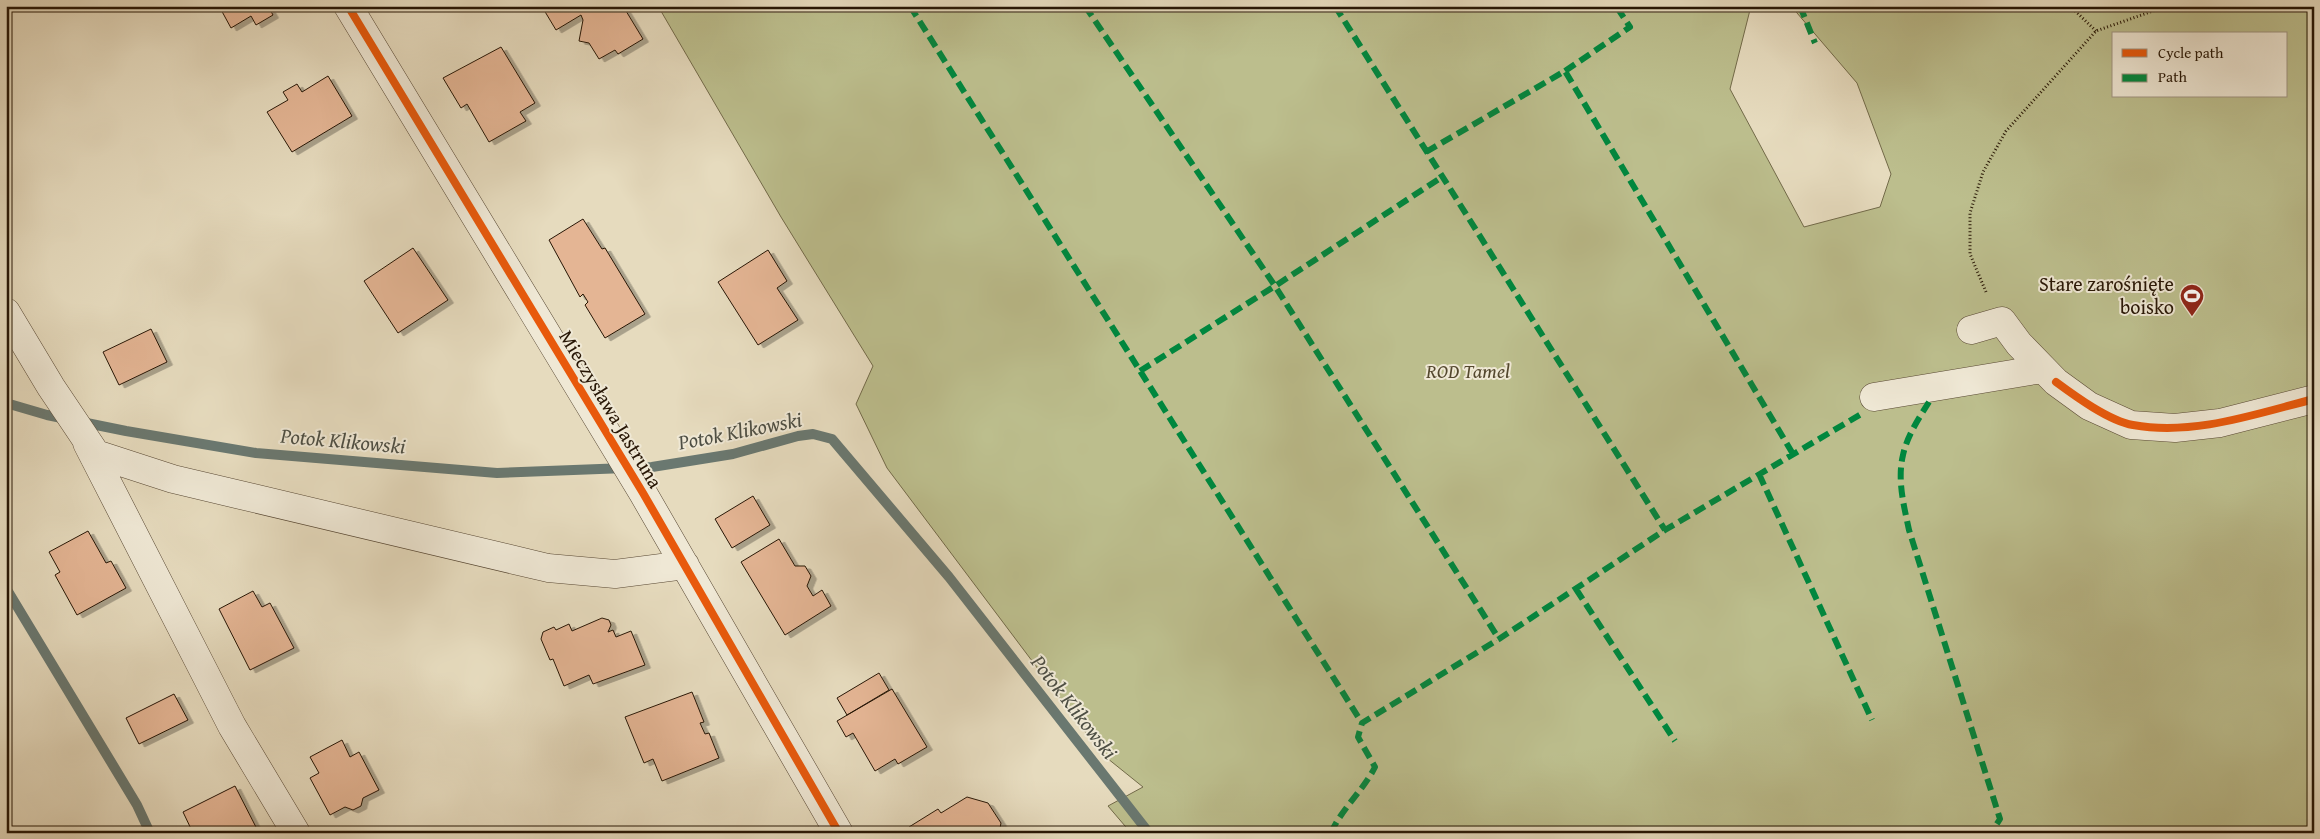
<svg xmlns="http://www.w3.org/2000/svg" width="2320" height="839" font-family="'Gentium Book Plus',serif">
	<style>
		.green { fill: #bcbe8d; stroke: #726a49; fill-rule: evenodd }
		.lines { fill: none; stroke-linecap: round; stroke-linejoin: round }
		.stream { stroke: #6a7870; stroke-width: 10 }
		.building { fill: #e4b594; stroke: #271605; filter: url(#shadow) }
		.minor-casing { stroke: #574733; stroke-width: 29 }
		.path { stroke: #271605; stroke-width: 3; stroke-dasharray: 1 2.5; stroke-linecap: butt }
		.minor { stroke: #efe8d5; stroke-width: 28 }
		.quiet { stroke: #00873e; stroke-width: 6; stroke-dasharray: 12 6; stroke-linecap: butt }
		.cycleway-casing { stroke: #efe8d5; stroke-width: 11 }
		.cycleway { stroke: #e8590c; stroke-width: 8 }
		.labels { text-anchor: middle; stroke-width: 4; stroke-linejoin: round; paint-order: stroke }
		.poi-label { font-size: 20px; fill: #271605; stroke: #efe8d5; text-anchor: end }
		.park-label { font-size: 20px; font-style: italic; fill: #54482e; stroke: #efe8d5 }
		.street-label { font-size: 20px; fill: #271605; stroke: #efe8d5 }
		.water-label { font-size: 21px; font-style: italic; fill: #4e4f44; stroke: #efe8d5 }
	</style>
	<defs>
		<filter id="shadow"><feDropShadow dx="5.5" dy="3" stdDeviation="0" flood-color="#0004"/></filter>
	</defs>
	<rect width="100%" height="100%" fill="#e6dbbe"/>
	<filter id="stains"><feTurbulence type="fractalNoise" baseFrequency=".004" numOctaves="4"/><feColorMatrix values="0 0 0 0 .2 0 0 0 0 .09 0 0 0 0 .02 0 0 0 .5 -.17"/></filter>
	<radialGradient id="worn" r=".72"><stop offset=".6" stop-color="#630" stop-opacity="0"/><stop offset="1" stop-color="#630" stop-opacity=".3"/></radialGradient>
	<!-- green -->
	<path class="green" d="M658,6h1093l-21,83 74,138 76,-20 11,-33 -34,-91 -66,-77h523v827h-1183l-23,-27 35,-19 -41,-33 -215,-286 -31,-64 17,-38 -92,-149zM2114,34h172v62h-172z"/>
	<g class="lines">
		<!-- stream -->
		<path class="stream" d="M6,403l41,12 79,16 130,22 241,20 155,-6 81,-13 65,-18 15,-2 19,5 117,138 200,256
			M6,588l131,217 13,28"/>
	</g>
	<!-- building -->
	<path class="building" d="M219,6h49l5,9 -17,10 -5,-9 -20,12z
		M551,6h72l20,33 -25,15 -3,-4 -16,9 -10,-16 -10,-2 4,-21 -2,-5 -25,15 -12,-20z
		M501,47l34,56 -15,9 6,9 -37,21 -22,-38 -6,4 -18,-30z
		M328,76l24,40 -60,36 -25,-40 21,-12 -5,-8 14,-8 5,8z
		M583,219l19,30 3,-1 40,66 -40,24 -20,-33 3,-3 -5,-8 -3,3 -31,-57z
		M413,248l35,52 -50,33 -34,-52z
		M768,250l19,31 -10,7 21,32 -40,25 -40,-63z
		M151,329l16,33 -48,23 -16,-33z
		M753,496l17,29 -38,23 -17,-29z
		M88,531l18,32 5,-2 15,27 -49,27 -22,-40 5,-3 -11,-20z
		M779,539l16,27h10l6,10 -4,10 6,10 9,-6 9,16 -46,29 -44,-73z
		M253,591l9,16 8,-4 24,45 -44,22 -31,-61z
		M602,618l7,2 2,5 -3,7 5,-2 3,7 15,-6 14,34 -52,19 -4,-9 -25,11 -11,-27 -3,1 -9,-21 2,-7 11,-5 2,3 13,-6 3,7z
		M879,673l10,17 -42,25 -10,-17z
		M892,689l35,58 -29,17 -3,-5 -20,12 -22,-38 -7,4 -9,-16z
		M692,692l12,30 -4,1 5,11 4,-1 10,25 -57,23 -9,-22 -9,4 -19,-46z
		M174,694l14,26 -49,24 -13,-26z
		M342,740l8,17 9,-5 20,38 -16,8 -2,8 -8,4 -8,-3 -15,8 -20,-37 9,-5 -9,-16z
		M235,786l24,47h-66l-10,-21z
		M967,797l21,6 13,20 -2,10h-87l-3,-6 29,-18 3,4z"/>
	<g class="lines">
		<defs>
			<path id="minor" d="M348,6l295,487 196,340
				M6,312l45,75 45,67 77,25 375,89 67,6 70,-9
				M1971,330l31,-9 17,23 37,38 33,24 42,19 44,3 45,-5 94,-24
				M1874,397l168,-28
				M87,443l145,283 64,107"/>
		</defs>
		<!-- minor casing -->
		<use href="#minor" class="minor-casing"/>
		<!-- path -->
		<path class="path" d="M2070,6l26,25
			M1986,292l-16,-38v-41l13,-41 23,-41 90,-100 71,-25"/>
		<!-- minor -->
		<use href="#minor" class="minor"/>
		<!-- quiet -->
		<path class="quiet" d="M910,6l452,717
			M1085,6l190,280 224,353
			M1335,6l330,524
			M1800,6l15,37
			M1565,71l65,-44 -14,-21
			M1426,152l139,-81 228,383
			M1140,371l135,-85 167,-109
			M1929,402c-10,16 -22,34 -26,53 -6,25 1,51 6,75l91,289 -9,14
			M1759,474l113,246
			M1576,589l99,152
			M1331,833c11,-25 32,-42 44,-66l-17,-30 4,-14 137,-84 166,-109 198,-117"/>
		<defs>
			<path id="cycleway" d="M348,6l295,487 196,340
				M2056,382c19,14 53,39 77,43 61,11 122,-11 181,-26"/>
		</defs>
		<!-- cycleway casing -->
		<use href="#cycleway" class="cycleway-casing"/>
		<!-- cycleway -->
		<use href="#cycleway" class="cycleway"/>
	</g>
	<!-- icons -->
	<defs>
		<symbol id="stadium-pin" viewBox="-11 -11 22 30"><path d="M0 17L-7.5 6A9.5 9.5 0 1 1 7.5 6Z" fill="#8f2418" stroke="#efe8d5"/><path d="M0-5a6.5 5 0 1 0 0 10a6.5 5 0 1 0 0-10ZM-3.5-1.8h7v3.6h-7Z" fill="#fff"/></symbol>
	</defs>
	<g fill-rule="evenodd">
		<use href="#stadium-pin" x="2178" y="282" width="28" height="38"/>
	</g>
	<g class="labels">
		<!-- poi labels -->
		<g class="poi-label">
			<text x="2174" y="291">Stare zarośnięte<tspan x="2174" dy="23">boisko</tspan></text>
		</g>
		<!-- park labels -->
		<g class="park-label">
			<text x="1468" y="378">ROD Tamel</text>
		</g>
		<!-- street labels -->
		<g class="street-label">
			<text transform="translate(611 409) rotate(59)" y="7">Mieczysława Jastruna</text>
		</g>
		<!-- water labels -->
		<g class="water-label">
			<text transform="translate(740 431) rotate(-11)" y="7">Potok Klikowski</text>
			<text transform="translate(343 441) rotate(5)" y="7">Potok Klikowski</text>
			<text transform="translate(1074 707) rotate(52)" y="7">Potok Klikowski</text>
		</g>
	</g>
	<!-- margin -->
	<rect width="2320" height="839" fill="none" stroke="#e6dbbe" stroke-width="25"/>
	<rect x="8" y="8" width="2305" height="824" fill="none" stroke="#271605" stroke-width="2.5"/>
	<rect x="12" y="12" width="2295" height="814" fill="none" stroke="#271605"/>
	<!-- legend -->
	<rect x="2112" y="32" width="175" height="65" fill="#efe8d5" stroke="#9f9482"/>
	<rect x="2122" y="49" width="25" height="8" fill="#e8590c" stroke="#9f9482"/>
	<text x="2158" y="58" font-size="15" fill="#271605">Cycle path</text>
	<rect x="2122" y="74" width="25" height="8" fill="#00873e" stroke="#9f9482"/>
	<text x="2158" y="82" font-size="15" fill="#271605">Path</text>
	<rect width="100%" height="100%" filter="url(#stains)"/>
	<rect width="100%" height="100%" fill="url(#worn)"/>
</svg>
